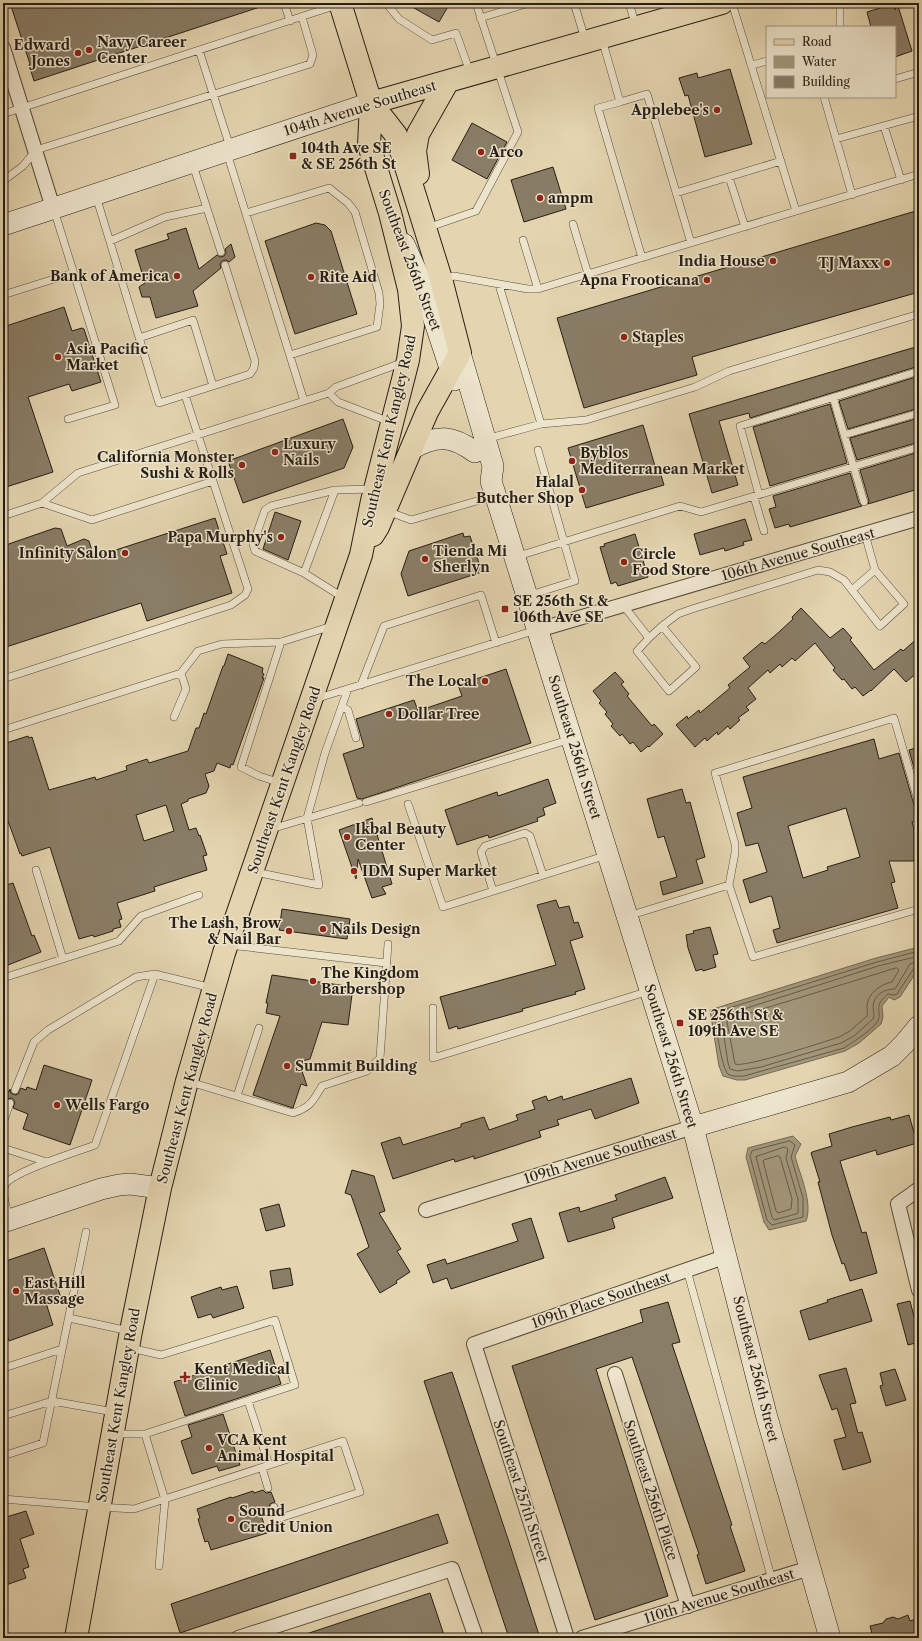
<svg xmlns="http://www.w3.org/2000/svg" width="922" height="1641" font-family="'Libre Caslon Text',serif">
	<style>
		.water { fill: #a3977b; stroke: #716752 }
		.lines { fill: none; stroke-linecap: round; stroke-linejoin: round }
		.shore { stroke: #645a48; stroke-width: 1 }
		.building { fill: #897d66; stroke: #261e15; fill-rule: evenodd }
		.lane-casing { stroke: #564c3c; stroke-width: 8 }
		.street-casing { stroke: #564c3c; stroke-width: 16 }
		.secondary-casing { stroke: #261e15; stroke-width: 22 }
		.primary-casing { stroke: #261e15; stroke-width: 24 }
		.lane { stroke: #ede4cc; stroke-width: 7 }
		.street { stroke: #ede4cc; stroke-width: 14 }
		.secondary { stroke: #ede4cc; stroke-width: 21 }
		.primary { stroke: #e4d5b0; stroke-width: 22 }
		.poi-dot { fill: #8f2418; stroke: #ede4cc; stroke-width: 1.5 }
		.labels { text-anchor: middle; stroke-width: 3; stroke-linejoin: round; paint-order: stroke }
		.poi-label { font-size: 14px; font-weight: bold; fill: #261e15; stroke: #ede4cc; text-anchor: start }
		.street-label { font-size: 14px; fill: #261e15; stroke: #ede4cc }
	</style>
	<rect width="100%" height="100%" fill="#e4d5b0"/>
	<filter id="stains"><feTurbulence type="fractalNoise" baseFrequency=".005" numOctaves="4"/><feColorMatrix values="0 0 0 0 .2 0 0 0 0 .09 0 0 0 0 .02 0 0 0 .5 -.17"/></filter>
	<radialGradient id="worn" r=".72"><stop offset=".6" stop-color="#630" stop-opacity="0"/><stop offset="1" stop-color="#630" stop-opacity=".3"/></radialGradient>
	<!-- water -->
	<path class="water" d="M919,947v21l-19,29 -6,3 -5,-3 -7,9 1,11 -2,7 -22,19 -14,8 -100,29h-8l-14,-4 -4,-10 -9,-56 166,-52z
		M793,1136l8,8 -6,12c5,19 18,47 11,65l-37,9 -5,-8 -18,-65 2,-9z"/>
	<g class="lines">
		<!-- shore -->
		<path class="shore" d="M919,951l-42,11 -161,50c-2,8 6,58 12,62 5,3 11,2 16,2l100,-28c10,-7 26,-16 33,-26 7,-9 -6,-15 11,-28l6,1 3,-1 17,-26 5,-2
			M919,956l-41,10 -156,50 -1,1 7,46 2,6 8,2 23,-4 80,-24 13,-7 19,-17c2,-5 0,-8 0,-13 1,-12 12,-17 22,-17l15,-25 9,-3
			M897,968l2,2 -7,12c-11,2 -24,11 -25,24 0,3 1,7 0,10l-17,15 -11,6c-15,5 -95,31 -104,27l-8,-42 1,-2z
			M790,1141l5,4 -4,12 12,41v19l-31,8 -5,-5 -17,-64 2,-5z
			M785,1147l3,2 -2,9 12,41v14l-2,1 -22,6 -2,-3 -16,-60z
			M778,1156l2,1 12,42 -1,10 -13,4 -2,-2 -13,-50 1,-1z"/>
	</g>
	<!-- building -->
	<path class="building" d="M10,3h253v3l-229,75 -5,-16 1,-1z
		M405,3h45l-11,19z
		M893,4l2,6v-4h3l14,45 -17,6v-30h-24l-4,-15z
		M730,69l22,75 -47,13 -17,-62 -3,1 -6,-18 18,-5 1,5z
		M472,123l35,19 -20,37 -35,-19z
		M553,167l13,42 -42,13 -13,-42z
		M919,210v82l-227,65 5,18 -113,33 -27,-90z
		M316,223l9,2 6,6 26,83 -62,20 -30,-93z
		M186,228l13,41 18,-14 3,2 4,-1 2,-3 -1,-4 6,-5 4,13 -6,5 -3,-2 -4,1 -2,3 1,4 -28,23 5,15 -42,12 -6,-21h-8l-3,-10 6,-4 -10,-33 34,-11 -2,-5z
		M64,307l8,24 10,-3 2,1 17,53 -29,9 -3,-7 -41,13 25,75 -50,16v-161z
		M919,346v20l-169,52 -1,-5 -30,8 19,64 -26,8 -23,-79z
		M919,376v32l-71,21 -9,-28z
		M830,404l17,59 -77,23 -17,-59z
		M919,418v24l-62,18 -7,-22z
		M343,419l10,28 -9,21 -101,35 -15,-42z
		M643,425l12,41 3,-1 6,20 -78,23 -18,-60z
		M919,452v33l-5,1 1,4 -47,14 1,-3 -9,-31z
		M850,473l9,30 3,3 -72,21 -1,-3 -14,4 -6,-19 7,-2 -3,-11z
		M275,512l26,9 -13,39 -25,-11z
		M215,518l12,36 -7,2 12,37 -85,28 -6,-18 -138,45v-102l52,-18 6,1 6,17 17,-7 5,2 5,16z
		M745,519l7,21 -9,2 1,3 -19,6 -1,-3 -24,7 -6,-21z
		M463,533l1,4 6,-1 12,36 -74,24 -7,-22 8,-23z
		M635,534l13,43 -30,9 -2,-4 -5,2 -11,-37 5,-1 -1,-2z
		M801,608l29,30 13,-10 9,10 -2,2 24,30 27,-21 2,2 16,-14v34l-13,11 -12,-13 -23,22v-1l-8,6 -8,-9 -3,2 -8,-10 -2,1 -9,-10 2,-2 -20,-25 -20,18 -3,-3 -10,9 -2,-3 -10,9 -2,-3 -20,18 8,11 -10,8 3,3 -11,8 2,2 -10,9 -2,-3 -10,9 -1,-3 -10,9 -2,-3 -10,9 -19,-22 11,-9 1,3 11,-9 1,3 30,-25 -2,-3 22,-18 -7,-9 19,-16 3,2 14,-12 14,-13 -1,-2z
		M228,654l35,14 -1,5 2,1 -2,4h2l-31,87 -2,-1 -1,4 -13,-5 -3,8 -9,3 4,12 -3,7 -18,6v2l-7,3 8,26 7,-2 3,8 1,-1 7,20 -4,1 4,14 -53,17 1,4 -38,12 5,16 -3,1 2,7 -8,2v2l-19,6 -1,-2 -14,4 -29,-92 -28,9 -1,-3 -1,1 -17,-47v-63l25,-8 1,2 3,-1 17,53 46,-13 1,3 31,-10 -1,-4 21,-7 2,4 39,-12 8,-23h3l5,-15 2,1 17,-48h1zM166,805l8,26 -30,10 -8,-26z
		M506,669l25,74 -169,56 -5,-1 -14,-44 21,-7 -8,-28 58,-19 4,11 44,-15 -4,-11z
		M615,672l9,10 -3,2 8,10 -2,2 25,30 2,-2 9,10 -14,13 -1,-1 -7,6 -8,-10 -3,2 -8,-10 -2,2 -9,-10 2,-2 -8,-10 2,-2 -8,-9 2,-2 -8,-10z
		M874,739l5,20 20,-6 15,52 5,4v12l-7,1 2,7v32h-25l6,21 -4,1 7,25 -121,35 -4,-13 7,-2 -8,-31 -2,-1 -20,7 -7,-23 24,-8 -9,-29 -12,3 -9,-33 15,-5 -9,-31zM846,808l14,49 -33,10 1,3 -25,8 -15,-52z
		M919,747v39l-10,-36z
		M548,779l8,24 -13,5 2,7 -8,3 1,3 -49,17 -1,-3 -31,10 -12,-35 52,-18 1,4z
		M682,789l4,14 4,-1 15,55 -9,3 7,23 -40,12 -3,-13 17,-5 -13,-41 -6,2 -11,-39z
		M372,818l20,66 -10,3 4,7 -14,4 -14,-39 -2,20 -17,-49z
		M13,883l19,53 2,-1 7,17 -38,15v-81z
		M556,900l3,8 10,-2 5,17 4,-1 5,15 -13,4 15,48 -10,3 1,2 -54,15 1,2 -65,18 -1,-3 -8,3 -9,-32 116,-32 -19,-60z
		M282,909l68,10 -3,20 -68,-9z
		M710,927l8,27 -5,1 3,12 -13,4 -1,-2 -6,2 -8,-23 -2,-13 8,-2 -1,-2z
		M272,975l81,12 -5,38 -26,-3 -12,37 -11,3 8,24 -6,-2 -8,24 -40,-13 27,-79 -14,-3 2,-10h-2z
		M44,1065l48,15 -22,65 -47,-16 5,-15 -15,-6 2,-6 -3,-4 -5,1 -4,5v-14l6,2 1,-3 1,4 4,2 3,-1 3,-6 5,2 1,-3 9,3z
		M631,1078l8,25 -44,16 -4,-10 -34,11 2,5 -20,6 2,6 -67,22v-3l-19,6 -1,-3 -61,20 -12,-36 19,-6 3,8 58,-18v-3l23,-7 5,13 29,-10 -2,-5 19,-6 -3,-8 14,-5 2,5 14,-5 1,4z
		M909,1115l8,28 -40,12 -1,-5 -36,11 22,72 4,-1 11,41 -27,8 -6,-18 -2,1 -10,-29 -14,-53h2l-9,-29 1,-1 20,-6 -3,-12 23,-7 38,-10 1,3z
		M352,1170l22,6 11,35 -6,2 22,36 -4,2 13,21 -14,9 1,2 -17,10 -23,-39 12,-7 -18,-52 -6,-2z
		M665,1177l8,21 -61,20 3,10 -47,14 -9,-29 20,-6 1,5 37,-12 -2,-5z
		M279,1204l6,22 -19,5 -6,-22z
		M531,1218l13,40 -93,31 -4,-11 -14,5 -6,-18 18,-6 2,5 71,-23 -6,-17z
		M44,1248l17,50 -15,5 7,22 -44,16 -6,-18v-61z
		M290,1268l3,17 -20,4 -3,-18z
		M237,1286l7,22 -31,10 -2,-4 -13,4 -7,-21 30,-10 1,3z
		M862,1289l10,32 -63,19 -9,-29 28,-9 -1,-2z
		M910,1301l9,35v6l-11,3 -11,-41z
		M668,1302l12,40 -8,2 45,136 15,45 -2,1 15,45 -39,13 -9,-29 2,-1 -67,-197 -36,12 72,227 -73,24 -83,-254 131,-44 -3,-12z
		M270,1350l11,34 -96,32 -11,-34z
		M846,1368l10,35 -6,1 8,29 4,-1 9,30 -28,8 -9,-30 12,-3 -9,-29 -5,2 -13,-35z
		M895,1369l11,31 -20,6 -6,-20 3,-1 -3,-12z
		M452,1372l57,170 31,96h-31l-54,-163 -31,-94z
		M223,1414l17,51 -21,6 -2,-5 -25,8 -11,-33 11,-4 -4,-12z
		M263,1490l3,3 5,-1 4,10 -5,2 -1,4 -9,4 7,21 -56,17 -3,-9 -3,1 -7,-23 2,-1 -3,-9 34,-12 1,1 21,-7 1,2z
		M26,1511l8,23 -14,5 9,28 -6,2 3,9 -23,8v-68z
		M438,1514l10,29 -268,90 -9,-29z
		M430,1593l15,45h-144l-1,-2z
		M908,1615l2,6 9,-3v20h-46l-3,-12 13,-3 3,-4 7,-2 5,2z"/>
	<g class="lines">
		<defs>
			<path id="lane" d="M284,3l6,18
				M386,3l13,16 33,21 24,-7 14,39
				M574,3l11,36
				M629,3l7,23
				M732,3l64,208
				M480,18l49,-15
				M840,27v-24
				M602,39l18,63 27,-8 44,149
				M199,50l31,97
				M752,65l15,-4
				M895,79l24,-7
				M824,97l28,98
				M620,102l-22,6 44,150
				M3,114l334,-109
				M884,126l17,54
				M836,139l83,-23
				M227,153l77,248
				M193,165l28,87
				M729,177l16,50
				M3,181l20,-15 13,-16 274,-86 3,-9 -11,-38
				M676,193l105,-32
				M96,196l63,207 54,-17 -20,-66 -54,18
				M54,210l61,195 -47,14
				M246,213l83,-25 19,15 7,9 24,81 1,11 -3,23 -87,28
				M573,224l15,50
				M427,228l49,-17 42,-79 -42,-129
				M523,240l15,49
				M110,241l55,-24 42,-9
				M443,279l11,-3 74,13h10l381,-115
				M499,285l42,139
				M3,295l70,-22
				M213,386l37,-12 4,-6 1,-7 -30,-96
				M329,393l9,9 52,20
				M833,397l31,105
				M844,435l75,-22
				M486,439l55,-15 45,-4 109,-33 34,-16 190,-57
				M759,495l-19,-69 179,-55
				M754,497l10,34
				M42,503l50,17 121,-39
				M387,511l24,9 83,-24
				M3,516l39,-13 36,-30 251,-80 7,-6 68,-25
				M865,534l10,36
				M515,557l165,-51 21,6 218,-65
				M304,573l-49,-22 -2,-7 12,-34 6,-4 64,-16
				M530,595l45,-14 -37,-131
				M344,598l-40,-25 31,-83 38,-1
				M623,605l26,33 13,-12 34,41 -27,24 -32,-40 12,-13
				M662,626l16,-12 14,-5 126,-39 12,2 14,8 36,46 24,-22 -29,-34 -23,20
				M3,679l228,-74 14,-10 3,-6 -63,-194
				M361,685l23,-59 97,-31 15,48
				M315,699l221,-69
				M342,707l6,3 8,28
				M174,717l12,-28 -5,-16
				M3,730l178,-57 17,-22 24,-7 59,-2 51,-16
				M281,783l-22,-7 -18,-9 40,-125
				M366,802l205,-63
				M408,804l35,103 164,-52
				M919,804l-25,-86 -179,55 20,71v9l-6,32 24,72 166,-48
				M271,829l88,-26
				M36,870l27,89
				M255,872l64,13 -12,-67 18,-65 23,-64
				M493,891l-12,-39 4,-6 40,-13 5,3 13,39
				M628,916l101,-31
				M229,945l157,18
				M3,978l116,-37 22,-25 58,-21
				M433,1008v50l216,-67
				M190,1082l103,31c18,-6 20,-12 29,-27l45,-15 13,-13 8,-114
				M15,1090l19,-48 14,-12 88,-53 19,-3
				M237,1096l22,-68
				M3,1123l7,-20
				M3,1148l44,14
				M9,1218c-2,-10 -8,-23 -4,-33 6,-13 74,-34 90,-40l60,-171 57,14
				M687,1270l85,310
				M69,1318l60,13
				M4,1368l58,-19
				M248,1401l21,64
				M3,1416l49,-15 62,11
				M115,1434h30l150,-49 -20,-65 -114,35 -31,-7
				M145,1434l20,66 -6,66
				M3,1456l40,-13 43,-211
				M262,1468l6,20
				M3,1499l96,8 35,2 209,-68 17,51 -83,27 -3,-12"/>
			<path id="street" d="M3,48l50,160
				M538,630l381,-112
				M919,1189l-21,15 21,86
				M426,1210l267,-83
				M615,1374l73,232
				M238,1638l214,-69 24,69
				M567,1638l-93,-294 253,-88
				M582,1638l228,-70"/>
			<path id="secondary" d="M3,225l368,-122
				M404,244l19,42 31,94
				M460,353l33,113 -2,15 202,646 73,287 64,224
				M413,448c25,-14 40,-12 62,4
				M693,1127l155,-45 44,-26 12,-12 15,-18
				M3,1222l98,-33 18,-4 11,-1 30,4"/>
			<path id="primary" d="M340,3l31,100 25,32 45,144 19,74 -33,59 -49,115 -5,8
				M371,103l351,-100
				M418,174l-3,-23 3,-17 30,-53
				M76,1638l55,-307 29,-143 27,-107 37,-128 137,-398 11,-54 36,-141 5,-34 -4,-37 -19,-76 -21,-68 2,-42"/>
		</defs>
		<!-- lane casing -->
		<use href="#lane" class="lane-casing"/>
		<!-- street casing -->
		<use href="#street" class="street-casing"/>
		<!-- secondary casing -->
		<use href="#secondary" class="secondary-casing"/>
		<!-- primary casing -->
		<use href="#primary" class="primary-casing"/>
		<!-- lane -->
		<use href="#lane" class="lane"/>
		<!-- street -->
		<use href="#street" class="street"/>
		<!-- secondary -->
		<use href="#secondary" class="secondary"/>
		<!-- primary -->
		<use href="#primary" class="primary"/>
	</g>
	<!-- markers -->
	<g class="poi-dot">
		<circle cx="89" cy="50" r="4"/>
		<circle cx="78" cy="53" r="4"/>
		<circle cx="717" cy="110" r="4"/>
		<circle cx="481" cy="152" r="4"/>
		<rect x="289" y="152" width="8" height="8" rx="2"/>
		<circle cx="540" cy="198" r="4"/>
		<circle cx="773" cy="261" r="4"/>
		<circle cx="887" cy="263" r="4"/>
		<circle cx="177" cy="276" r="4"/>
		<circle cx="311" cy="277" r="4"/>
		<circle cx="707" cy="280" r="4"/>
		<circle cx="624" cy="337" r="4"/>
		<circle cx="58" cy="357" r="4"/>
		<circle cx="275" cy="452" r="4"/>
		<circle cx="572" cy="461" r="4"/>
		<circle cx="242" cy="465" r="4"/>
		<circle cx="582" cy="490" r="4"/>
		<circle cx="281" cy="537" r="4"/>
		<circle cx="125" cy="553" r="4"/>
		<circle cx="425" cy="559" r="4"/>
		<circle cx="624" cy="562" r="4"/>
		<rect x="501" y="605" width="8" height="8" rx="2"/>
		<circle cx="485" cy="681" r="4"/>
		<circle cx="389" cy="714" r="4"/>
		<circle cx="347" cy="837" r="4"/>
		<circle cx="354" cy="871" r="4"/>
		<circle cx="323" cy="929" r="4"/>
		<circle cx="289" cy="931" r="4"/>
		<circle cx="313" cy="981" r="4"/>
		<rect x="676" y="1019" width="8" height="8" rx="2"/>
		<circle cx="287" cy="1066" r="4"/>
		<circle cx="57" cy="1105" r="4"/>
		<circle cx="16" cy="1291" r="4"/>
		<path d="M183 1371h4v4h4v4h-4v4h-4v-4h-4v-4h4z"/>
		<circle cx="209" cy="1448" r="4"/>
		<circle cx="231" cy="1519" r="4"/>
	</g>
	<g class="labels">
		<!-- poi labels -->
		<g class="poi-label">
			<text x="97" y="47">Navy Career<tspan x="97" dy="16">Center</tspan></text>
			<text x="70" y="50" text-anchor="end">Edward<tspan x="70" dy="16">Jones</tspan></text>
			<text x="709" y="115" text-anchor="end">Applebee's</text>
			<text x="301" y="153">104th Ave SE<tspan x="301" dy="16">&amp; SE 256th St</tspan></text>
			<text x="489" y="157">Arco</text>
			<text x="548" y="203">ampm</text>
			<text x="765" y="266" text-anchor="end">India House</text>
			<text x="879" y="268" text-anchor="end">TJ Maxx</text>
			<text x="169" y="281" text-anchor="end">Bank of America</text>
			<text x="319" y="282">Rite Aid</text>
			<text x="699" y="285" text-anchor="end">Apna Frooticana</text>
			<text x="632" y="342">Staples</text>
			<text x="66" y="354">Asia Pacific<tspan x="66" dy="16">Market</tspan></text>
			<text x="283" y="449">Luxury<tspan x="283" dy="16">Nails</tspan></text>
			<text x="580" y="458">Byblos<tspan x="580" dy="16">Mediterranean Market</tspan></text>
			<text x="234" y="462" text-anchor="end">California Monster<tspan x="234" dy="16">Sushi &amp; Rolls</tspan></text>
			<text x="574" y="487" text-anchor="end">Halal<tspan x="574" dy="16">Butcher Shop</tspan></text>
			<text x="273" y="542" text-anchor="end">Papa Murphy's</text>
			<text x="433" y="556">Tienda Mi<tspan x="433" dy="16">Sherlyn</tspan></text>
			<text x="117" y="558" text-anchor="end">Infinity Salon</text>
			<text x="632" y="559">Circle<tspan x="632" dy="16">Food Store</tspan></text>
			<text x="513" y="606">SE 256th St &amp;<tspan x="513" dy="16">106th Ave SE</tspan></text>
			<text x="477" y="686" text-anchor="end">The Local</text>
			<text x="397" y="719">Dollar Tree</text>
			<text x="355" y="834">Ikbal Beauty<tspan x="355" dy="16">Center</tspan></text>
			<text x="362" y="876">IDM Super Market</text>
			<text x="281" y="928" text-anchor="end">The Lash, Brow<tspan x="281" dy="16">&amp; Nail Bar</tspan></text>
			<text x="331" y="934">Nails Design</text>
			<text x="321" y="978">The Kingdom<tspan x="321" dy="16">Barbershop</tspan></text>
			<text x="688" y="1020">SE 256th St &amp;<tspan x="688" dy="16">109th Ave SE</tspan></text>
			<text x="295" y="1071">Summit Building</text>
			<text x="65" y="1110">Wells Fargo</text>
			<text x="24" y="1288">East Hill<tspan x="24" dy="16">Massage</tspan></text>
			<text x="194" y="1374">Kent Medical<tspan x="194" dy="16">Clinic</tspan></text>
			<text x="217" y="1445">VCA Kent<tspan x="217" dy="16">Animal Hospital</tspan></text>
			<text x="239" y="1516">Sound<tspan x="239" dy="16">Credit Union</tspan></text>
		</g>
		<!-- street labels -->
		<g class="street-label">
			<text transform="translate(360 108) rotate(-17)" y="5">104th Avenue Southeast</text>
			<text transform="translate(410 260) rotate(69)" y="5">Southeast 256th Street</text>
			<text transform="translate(389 431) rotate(-77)" y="5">Southeast Kent Kangley Road</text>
			<text transform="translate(798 554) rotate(-16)" y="5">106th Avenue Southeast</text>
			<text transform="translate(575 747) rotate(73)" y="5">Southeast 256th Street</text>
			<text transform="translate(284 780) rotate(-71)" y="5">Southeast Kent Kangley Road</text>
			<text transform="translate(671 1056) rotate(73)" y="5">Southeast 256th Street</text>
			<text transform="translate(187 1088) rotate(-75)" y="5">Southeast Kent Kangley Road</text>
			<text transform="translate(600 1156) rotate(-17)" y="5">109th Avenue Southeast</text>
			<text transform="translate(601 1300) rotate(-19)" y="5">109th Place Southeast</text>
			<text transform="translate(756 1369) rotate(76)" y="5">Southeast 256th Street</text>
			<text transform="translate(118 1405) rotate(-80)" y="5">Southeast Kent Kangley Road</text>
			<text transform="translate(651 1490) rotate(72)" y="5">Southeast 256th Place</text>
			<text transform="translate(521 1491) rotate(72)" y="5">Southeast 257th Street</text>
			<text transform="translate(719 1596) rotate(-17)" y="5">110th Avenue Southeast</text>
		</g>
	</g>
	<!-- margin -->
	<rect width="922" height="1641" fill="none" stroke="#e4d5b0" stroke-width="16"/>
	<rect x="4" y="4" width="914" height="1633" fill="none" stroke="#261e15" stroke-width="2"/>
	<rect x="8" y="8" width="906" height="1625" fill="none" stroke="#261e15"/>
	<!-- legend -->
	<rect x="766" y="26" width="130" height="72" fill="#ede4cc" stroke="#9d9583"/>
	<rect x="774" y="39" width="20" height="6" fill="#e4d5b0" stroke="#9d9583"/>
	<text x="802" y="46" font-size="12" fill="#261e15">Road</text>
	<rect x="774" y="56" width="20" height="12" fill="#a3977b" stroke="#9d9583"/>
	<text x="802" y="66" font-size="12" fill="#261e15">Water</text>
	<rect x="774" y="76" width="20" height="12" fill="#897d66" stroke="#9d9583"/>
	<text x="802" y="86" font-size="12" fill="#261e15">Building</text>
	<rect width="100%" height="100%" filter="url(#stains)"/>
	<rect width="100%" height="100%" fill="url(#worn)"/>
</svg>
